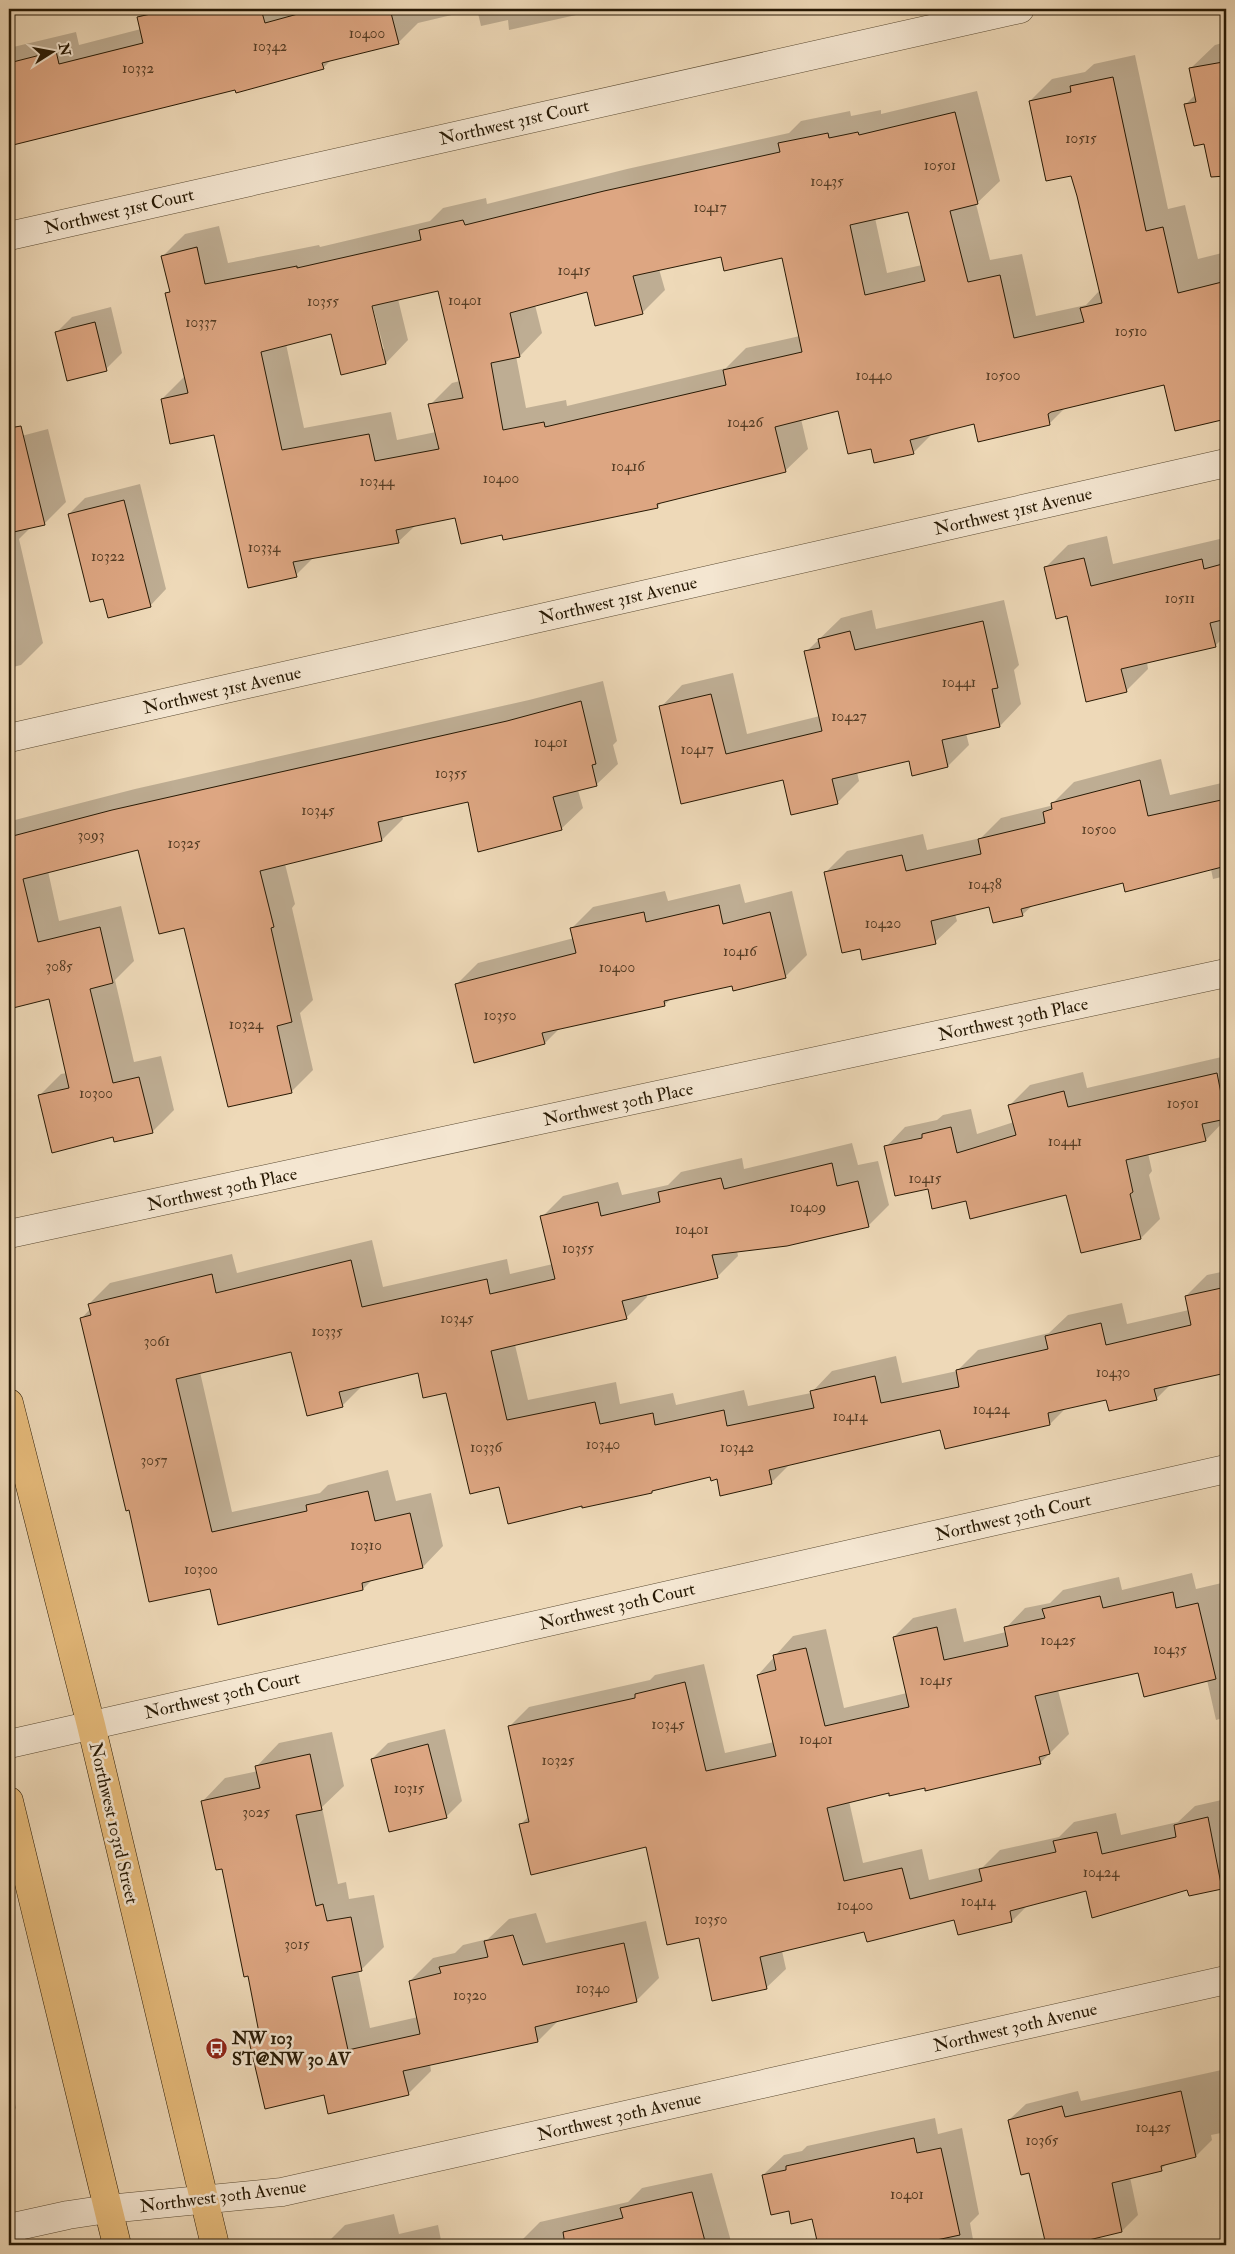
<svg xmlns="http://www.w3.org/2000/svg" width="1235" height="2254" font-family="'IM FELL Double Pica',serif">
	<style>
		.shadow { fill: #0003; fill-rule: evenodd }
		.building { fill: #dda682; stroke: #271904; fill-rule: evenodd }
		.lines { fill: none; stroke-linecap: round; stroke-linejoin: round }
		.minor-casing { stroke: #594931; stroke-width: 29 }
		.primary-casing { stroke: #271904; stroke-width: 29 }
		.minor { stroke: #f4e6d1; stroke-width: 28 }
		.primary { stroke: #e7bc7c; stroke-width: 28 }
		.labels { text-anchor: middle; stroke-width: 5; stroke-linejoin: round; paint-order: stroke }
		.number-label { font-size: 15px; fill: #543c24 }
		.street-label { font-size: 18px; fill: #271904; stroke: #f4e6d1 }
		.poi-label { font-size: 18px; font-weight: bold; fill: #271904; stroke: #f4e6d1; text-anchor: start }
	</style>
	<rect width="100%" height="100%" fill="#eed9b8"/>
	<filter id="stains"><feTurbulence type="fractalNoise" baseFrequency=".004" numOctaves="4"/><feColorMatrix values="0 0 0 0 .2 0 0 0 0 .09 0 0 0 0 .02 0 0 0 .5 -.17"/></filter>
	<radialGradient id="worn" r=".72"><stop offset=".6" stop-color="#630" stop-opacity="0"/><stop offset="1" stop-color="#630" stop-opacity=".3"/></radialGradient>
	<!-- shadow -->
	<path class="shadow" d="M147,9h330l-59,14 -20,20 -66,16 -9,9 -314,77v-97l67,-16 3,13 62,-16 -3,-11z
		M477,9h126l-94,21 -1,-10 -27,6z
		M1226,42v96l-31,6 -9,-40 10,-10 -5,-26 24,-23z
		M1135,55l33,154 17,-4 13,54 28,-7v153l-16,16 -45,-37 -99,23 -17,17 -74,-2 -41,10 -21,21 -41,-6 -33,-37 -38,9 7,30 -23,22 -122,30 -6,6 -154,27 -47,-17 -40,8 -18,17 -84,15 -18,18 -81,-141 -53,-35 23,-23 -18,-82 4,-4 -8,-34 22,-22 34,-8 9,37 91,-18 1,2 110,-26 13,-13 43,-10 1,6 140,-35 162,-36 12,-12 49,-10 1,5 30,-6v4l96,-23 23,90 -24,23 14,56 32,-6 14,62 50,-11 14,-15 -28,-116 -42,-73 22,-22 33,-7 9,-8zM909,211l13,54 -35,8 -12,-55zM722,255l60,1 18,80 -54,12 -20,20 -159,38 -1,-6 -40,8 -10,-52h4l22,-23 -7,-28 53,-14 54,22 23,-23 -6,-21zM439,290l21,91 -8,2 -22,22 6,27 -39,8 -6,-28 -87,16 -18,-84 46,-11 54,30 22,-23 -10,-41zM369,300h2l13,49h-3z
		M111,307l11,46 -16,16 -50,-36 16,-16z
		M48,429l18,73 -22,22 -13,3 -12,12 24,104 -22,22 -12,3v-236l1,7z
		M140,484l26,105 -16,17 -46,-9 -35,-83 16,-16z
		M1107,536l6,28 111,-26 2,9v93l-6,1 -5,5 -68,16 1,7 -22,22 -58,-76 -22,-48 22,-22z
		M1004,600l15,65 -5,5 7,34 -21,22 -34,7 3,12 -21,21 -38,-7 -53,13 2,9 -22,22 -53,-25 -102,24 -21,-95 21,-22 51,-12 14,61 73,-18 -14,-64 35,-34 31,-8 4,19z
		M603,681l14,60 -4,4 5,19 -22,21 -18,5 5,18 -22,21 -92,-28 -67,14 1,4 -21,21 -97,24 10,40 -3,4 21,92 -13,13 13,57 -22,22 -106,-165 -46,-78 -91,22 11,50 62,-15 13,55 -19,19 19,82 27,-6 13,54 -22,22 -38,3 -75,-39 22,-22 6,-1 -17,-76 -41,10v-190l2,4 124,-32 394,-89z
		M1161,759l9,36 56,-13v94l-13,3 -2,-10 -87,12 -91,24 -11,10 -32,-9 -35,8 2,7 -22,21 -75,6 -34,-76 21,-21 76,-17 4,16 54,-12 20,-20 49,-12 24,-24z
		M740,884l5,19 47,-12 15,64 -22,22 -52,7 -62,15 -7,6 -104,23 -15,15 -89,-58 22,-22 96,-25 -3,-9 22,-22 72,-16 3,10z
		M1226,1056l-1,64 -19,20 -58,13 4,18 -3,4 11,44 -19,19 -74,-45 -100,7 -38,-13 -43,-40 19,-20 32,-7 6,-5 28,-6 6,25 37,-12 -4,-17 20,-20 53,-13 4,16z
		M852,1143l6,22 20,-4 11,44 -21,21 -131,25 1,5 -21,21 -71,17 1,3 -21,21 -111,27 13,55 88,-18 4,22 53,-11 3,12 68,-15 4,16 63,-13 21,-22 64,-15 6,27 55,-12 21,-21 71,-17 19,-18 54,-12 5,21 62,-14 -3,-14 21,-21 19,-4v101l-55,12 -15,15h-49l-41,9 -16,16 -105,24 -4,-20 -150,35 -20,20 -60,-7 -56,13 -3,3 -69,12 -83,-19 -54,-93 -27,-20 -56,13 -21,21 -50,-56 -92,22 32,140 88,-19 8,-8 60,-15 8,31 35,-8 12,53 -20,21 -50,12 -10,10 -152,-2 -81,-79 -48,-190 8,-9 -1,-5 21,-21 122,-29 5,19 135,-33 11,47 124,-28 3,15 43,-10 -11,-47 21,-21 55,-14 4,13 46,-10 13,-13 61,-14 2,11z
		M1192,1573l4,16 30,-7v135l-10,3 -9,-40 -68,-9 -81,19 11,44 -29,29 -191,38 14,62 59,-14 7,31 54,-13 17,-17 59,-13 15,-15 42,-9 5,22 57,-13 17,-16 31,-7v85l-4,4 -135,2 -59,15 -16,16 -57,-2 -90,12 -83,20 4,18 -20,19 -66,-52 -53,-90 -126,-22 8,-8 -20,-89 20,-20 121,-27 5,-5 49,-11 21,89 49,-11 -16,-67 35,-39 33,-7 18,79 63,-15 -13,-56 19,-19 43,-10 8,34 42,-10v-4l19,-20 25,-5 13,-13 56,-13 3,13z
		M445,1729l17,72 -16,16 -74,-58 16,-16z
		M332,1732l12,54 -22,21 16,77 8,-2 3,17 25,-4 10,52 -23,23h-3l12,58 48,-11 -8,-36 23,-23 22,-5 8,-8 25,-6 21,-20 27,-6 10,30 100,-22 13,57 -23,23 -77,19 -21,21 -108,23 1,7 -23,23h-83l-75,-53 10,-10 -11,-56 -26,-107 -20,-67 22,-23 33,-7 -1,-5 22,-23z
		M1226,2069v63l-15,3 1,5 -16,16 -28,7 -7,6 -31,8 8,38 -16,16 -59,14h-15l-18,-74 -21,-51 17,-16 52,-13 3,10z
		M9,2080l7,28 -7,7z
		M935,2118l3,16 24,-6 17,86 -9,9 4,22h-155l-6,-28 -23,-8 -27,-34 21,-20 18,-4 5,-5z
		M712,2173l20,72h-212v-3l20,-20 88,-20 14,-14z
		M394,2214l5,20 39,-9 4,20h-117l20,-20z
		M1226,2241v4h-7l3,-3z"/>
	<!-- building -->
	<path class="building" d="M173,9h88l4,14 51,-14h74l9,35 -77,19 2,6 -88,24 -1,-3 -226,56v-83l47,-12 3,13 84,-21 -6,-26z
		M1223,62l3,18v96l-15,1 -7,-33 -10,2 -10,-42 12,-2 -7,-34z
		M1113,77l33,154 17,-4 15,66 48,-12v138l-51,12 -11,-46 -113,27 -3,2 2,11 -72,17 -4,-18 -64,16 4,14 -40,9 -3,-14 -23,5 -10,-43 -63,16 11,45 -129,32 1,4 -155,32 -1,-5 -41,9 -6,-26 -59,12 3,13 -106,19 4,15 -49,11 -34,-153 -44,9 -9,-45 27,-6 -23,-100 5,-1 -9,-36 36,-9 8,37 92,-18v2l124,-28 -2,-10 44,-10 2,5 139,-34 176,-39 -2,-9 50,-10 1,5 29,-6 1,3 96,-23 23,92 -28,7 18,71 32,-7 14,63 70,-16 -4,-14 22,-5 -25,-107 -6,-20 -25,5 -17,-80 42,-9 -1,-6zM908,212l17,69 -60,14 -15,-70zM721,257l3,14 58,-13 20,94 -79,18 3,15 -181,42 -1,-5 -41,8 -12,-67 29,-6 -10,-44 77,-21 8,34 48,-12 -10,-38zM438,291l25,107 -35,6 11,45 -64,12 -6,-27 -87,16 -21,-98 70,-18 10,41 45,-11 -14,-58z
		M95,322l12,49 -40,10 -12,-49z
		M21,426l24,99 -36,8v-105z
		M124,500l27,107 -43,11 -5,-19 -13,3 -22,-88z
		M1084,558l7,28 111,-27 2,10 22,-6v56l-16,4 6,24 -95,22 6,23 -41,10 -19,-86 -11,3 -12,-52z
		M983,621l15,67 -6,1 8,38 -58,13 6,27 -36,9 -3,-15 -77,18 6,25 -47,11 -8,-35 -102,24 -22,-98 52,-12 15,60 96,-23 -18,-80 16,-3 -2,-9 32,-8 5,19z
		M581,701l15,63 -4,1 5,21 -44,11 9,33 -84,22 -10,-50 -90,20 4,19 -122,30 14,56 -3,1 21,94 -15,4 15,67 -64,14 -44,-179 -25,6 -21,-84 -115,29 15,63 62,-15 13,56 -23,6 23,94 26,-6 14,56 -39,9 -1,-5 -61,16 -14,-58 31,-7 -20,-89 -40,10v-172l103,-27 395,-89z
		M1140,780l8,36 78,-17v67l-101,26 -2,-9 -102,26 2,7 -30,7 -4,-16 -58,14 5,23 -74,16 -2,-11 -18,4 -18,-81 78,-17 4,16 75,-17 -3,-15 67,-16 -2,-11 9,-3 -1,-6z
		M719,905l4,19 47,-12 16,66 -53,13 -1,-5 -68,15 1,5 -123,27 3,11 -71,19 -19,-79 121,-31 -6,-25 74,-16 2,10z
		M1217,1073l9,46 -24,5 4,17 -80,19 7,32 -3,2 11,45 -60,14 -15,-58 -96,24 -4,-18 -34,8 -4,-20 -33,7 -11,-50 38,-8v-4l29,-7 6,26 59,-18 -8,-30 56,-14 4,16z
		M832,1163l5,23 21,-5 11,46 -82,19 -75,9 6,23 -96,23 5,18 -136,32 16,69 88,-18 5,22 53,-11 2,12 69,-15 3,16 87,-18 -4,-17 65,-15 6,27 78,-16 -3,-17 92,-21 -3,-13 56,-13 5,22 85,-20 -6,-29 41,-9v86l-72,16 3,11 -48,11 -3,-11 -58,13 2,12 -105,24 -5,-19 -171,40 3,14 -52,12 -3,-17 -6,2 -1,-4 -58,14v2l-70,15v-2l-74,18 -9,-37 -29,7 -24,-101 -23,5 -5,-25 -79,19 4,15 -36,9 -16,-64 -115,27 36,153 95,-21 -1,-6 62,-14 7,30 35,-8 13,55 -61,15 1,7 -145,35 -8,-36 -61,13 -20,-92 -3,1 -46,-193 11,-3 -3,-11 124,-30 4,19 135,-33 11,47 125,-28 3,15 65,-15 -15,-63 58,-14 3,14 59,-14 -2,-10 63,-14 3,11z
		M1173,1592l3,16 22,-5 18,76 -72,18 -6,-24 -103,23 15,58 -11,3 2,7 -116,27v-3l-36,8v-3l-62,15 17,73 58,-13 8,31 72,-18 -3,-12 77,-17 -3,-11 44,-9 5,22 74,-17 -2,-12 34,-8 14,72 -33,7 -2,-6 -95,28 -6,-27 -76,20 2,11 -54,13 -4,-15 -87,22 -3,-10 -104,25 7,32 -55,12 -13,-63 -32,7 -21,-98 -115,28 -12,-51 10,-2 -21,-96 127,-28v-4l50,-12 21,89 70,-15 -19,-81 19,-5 -3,-15 33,-7 19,78 84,-19 -16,-70 44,-10 7,33 64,-14 -4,-19 41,-9 -3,-9 58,-13 3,12z
		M428,1744l19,74 -58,14 -18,-73z
		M310,1754l12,56 -26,5 20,91 7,-2 4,17 24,-4 11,54 -30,6 16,73 72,-16 -11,-53 32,-8 -2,-6 49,-10 -4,-16 29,-6 10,30 101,-22 13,59 -102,25 3,15 -135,29 6,24 -81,19 -4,-19 -59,14 -16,-68 11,-3 -12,-62 -4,1 -22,-108 -6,1 -15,-69 59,-13 -5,-22z
		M1181,2091l15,66 -35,9 1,5 -50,12 10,49 -54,13h-22l-17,-72 -8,2 -13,-55 54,-14 3,11z
		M914,2138l3,15 24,-5 19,87 -47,10h-95l-6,-26 -21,5 -2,-13 -18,4 -9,-40 24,-5v-4z
		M692,2192l14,53h-141l-2,-13 60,-14 -3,-10z"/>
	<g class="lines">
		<defs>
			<path id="minor" d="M9,236l1011,-227
				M9,738l1217,-275
				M9,1234l1217,-261
				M9,1744l1217,-275
				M9,2228l59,-13 40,-6 174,-17 944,-212"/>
			<path id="primary" d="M9,1403l82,322 124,520
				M9,1801l108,444"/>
		</defs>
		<!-- minor casing -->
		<use href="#minor" class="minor-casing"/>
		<!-- primary casing -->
		<use href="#primary" class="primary-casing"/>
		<!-- minor -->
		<use href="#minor" class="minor"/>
		<!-- primary -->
		<use href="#primary" class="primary"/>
	</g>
	<!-- icons -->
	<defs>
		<symbol id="bus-disc" viewBox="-11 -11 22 22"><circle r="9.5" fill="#8f2418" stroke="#f4e6d1"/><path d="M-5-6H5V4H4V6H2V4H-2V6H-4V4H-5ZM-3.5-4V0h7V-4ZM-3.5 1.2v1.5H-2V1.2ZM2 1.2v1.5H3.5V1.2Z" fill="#fff"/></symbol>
	</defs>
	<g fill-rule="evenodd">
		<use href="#bus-disc" x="204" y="2036" width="25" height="25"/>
	</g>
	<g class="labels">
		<!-- number labels -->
		<g class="number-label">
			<text x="367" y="38">10400</text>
			<text x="270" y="51">10342</text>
			<text x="138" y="73">10332</text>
			<text x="1081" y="143">10515</text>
			<text x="940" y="170">10501</text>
			<text x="827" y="186">10435</text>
			<text x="710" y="212">10417</text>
			<text x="574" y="275">10415</text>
			<text x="465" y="305">10401</text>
			<text x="323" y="306">10355</text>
			<text x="201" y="327">10337</text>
			<text x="1131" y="336">10510</text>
			<text x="874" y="380">10440</text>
			<text x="1003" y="380">10500</text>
			<text x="745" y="427">10426</text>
			<text x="628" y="471">10416</text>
			<text x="501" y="483">10400</text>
			<text x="377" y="486">10344</text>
			<text x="264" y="552">10334</text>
			<text x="108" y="561">10322</text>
			<text x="1180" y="603">10511</text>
			<text x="959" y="687">10441</text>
			<text x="849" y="721">10427</text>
			<text x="551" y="747">10401</text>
			<text x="697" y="754">10417</text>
			<text x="451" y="778">10355</text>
			<text x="318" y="815">10345</text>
			<text x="1099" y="834">10500</text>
			<text x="91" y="840">3093</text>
			<text x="184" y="848">10325</text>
			<text x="985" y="889">10438</text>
			<text x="883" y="928">10420</text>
			<text x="740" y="956">10416</text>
			<text x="59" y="971">3085</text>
			<text x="617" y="972">10400</text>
			<text x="500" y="1020">10350</text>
			<text x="246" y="1029">10324</text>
			<text x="96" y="1098">10300</text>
			<text x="1183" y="1108">10501</text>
			<text x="1065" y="1146">10441</text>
			<text x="925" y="1183">10415</text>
			<text x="808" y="1212">10409</text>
			<text x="692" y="1234">10401</text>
			<text x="578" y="1253">10355</text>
			<text x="457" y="1323">10345</text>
			<text x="327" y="1336">10335</text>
			<text x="157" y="1346">3061</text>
			<text x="1113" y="1377">10430</text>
			<text x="991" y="1414">10424</text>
			<text x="850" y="1421">10414</text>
			<text x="603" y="1449">10340</text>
			<text x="486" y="1452">10336</text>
			<text x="737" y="1452">10342</text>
			<text x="154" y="1465">3057</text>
			<text x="366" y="1550">10310</text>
			<text x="201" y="1574">10300</text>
			<text x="1058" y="1645">10425</text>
			<text x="1170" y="1654">10435</text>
			<text x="936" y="1685">10415</text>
			<text x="668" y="1729">10345</text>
			<text x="816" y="1744">10401</text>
			<text x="558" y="1765">10325</text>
			<text x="409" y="1793">10315</text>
			<text x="256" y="1817">3025</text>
			<text x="1101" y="1877">10424</text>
			<text x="978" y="1906">10414</text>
			<text x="855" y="1910">10400</text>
			<text x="711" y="1924">10350</text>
			<text x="297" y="1949">3015</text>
			<text x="593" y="1993">10340</text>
			<text x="470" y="2000">10320</text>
			<text x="1153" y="2132">10425</text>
			<text x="1042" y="2145">10365</text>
			<text x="907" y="2199">10401</text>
		</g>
		<!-- street labels -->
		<g class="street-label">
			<text transform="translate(514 122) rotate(-13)" y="6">Northwest 31st Court</text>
			<text transform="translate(119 211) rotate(-13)" y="6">Northwest 31st Court</text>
			<text transform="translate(1013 511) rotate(-13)" y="6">Northwest 31st Avenue</text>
			<text transform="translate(618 600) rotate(-13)" y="6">Northwest 31st Avenue</text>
			<text transform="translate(222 690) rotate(-13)" y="6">Northwest 31st Avenue</text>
			<text transform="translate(1013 1019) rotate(-12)" y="6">Northwest 30th Place</text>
			<text transform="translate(618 1104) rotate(-12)" y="6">Northwest 30th Place</text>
			<text transform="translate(222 1189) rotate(-12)" y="6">Northwest 30th Place</text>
			<text transform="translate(1013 1517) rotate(-13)" y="6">Northwest 30th Court</text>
			<text transform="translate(617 1606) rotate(-13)" y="6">Northwest 30th Court</text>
			<text transform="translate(222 1695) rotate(-13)" y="6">Northwest 30th Court</text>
			<text transform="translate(114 1823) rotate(77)" y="6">Northwest 103rd Street</text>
			<text transform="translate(1015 2027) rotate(-13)" y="6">Northwest 30th Avenue</text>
			<text transform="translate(619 2116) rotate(-13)" y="6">Northwest 30th Avenue</text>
			<text transform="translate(223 2196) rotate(-7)" y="6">Northwest 30th Avenue</text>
		</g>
		<!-- poi labels -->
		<g class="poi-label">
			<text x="232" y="2044">NW 103<tspan x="232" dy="21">ST@NW 30 AV</tspan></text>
		</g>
	</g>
	<!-- margin -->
	<rect width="1235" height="2254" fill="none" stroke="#eed9b8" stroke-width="30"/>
	<rect x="10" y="10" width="1215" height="2234" fill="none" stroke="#271904" stroke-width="2.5"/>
	<rect x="15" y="15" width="1205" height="2224" fill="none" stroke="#271904"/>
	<!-- north arrow -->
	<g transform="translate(52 52) rotate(79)" stroke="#f4e6d1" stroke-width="4" paint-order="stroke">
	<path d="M0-4L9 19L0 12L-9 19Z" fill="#271904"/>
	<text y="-8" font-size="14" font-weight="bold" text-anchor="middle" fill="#271904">N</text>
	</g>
	<rect width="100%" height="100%" filter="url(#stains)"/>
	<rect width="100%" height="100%" fill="url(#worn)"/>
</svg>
